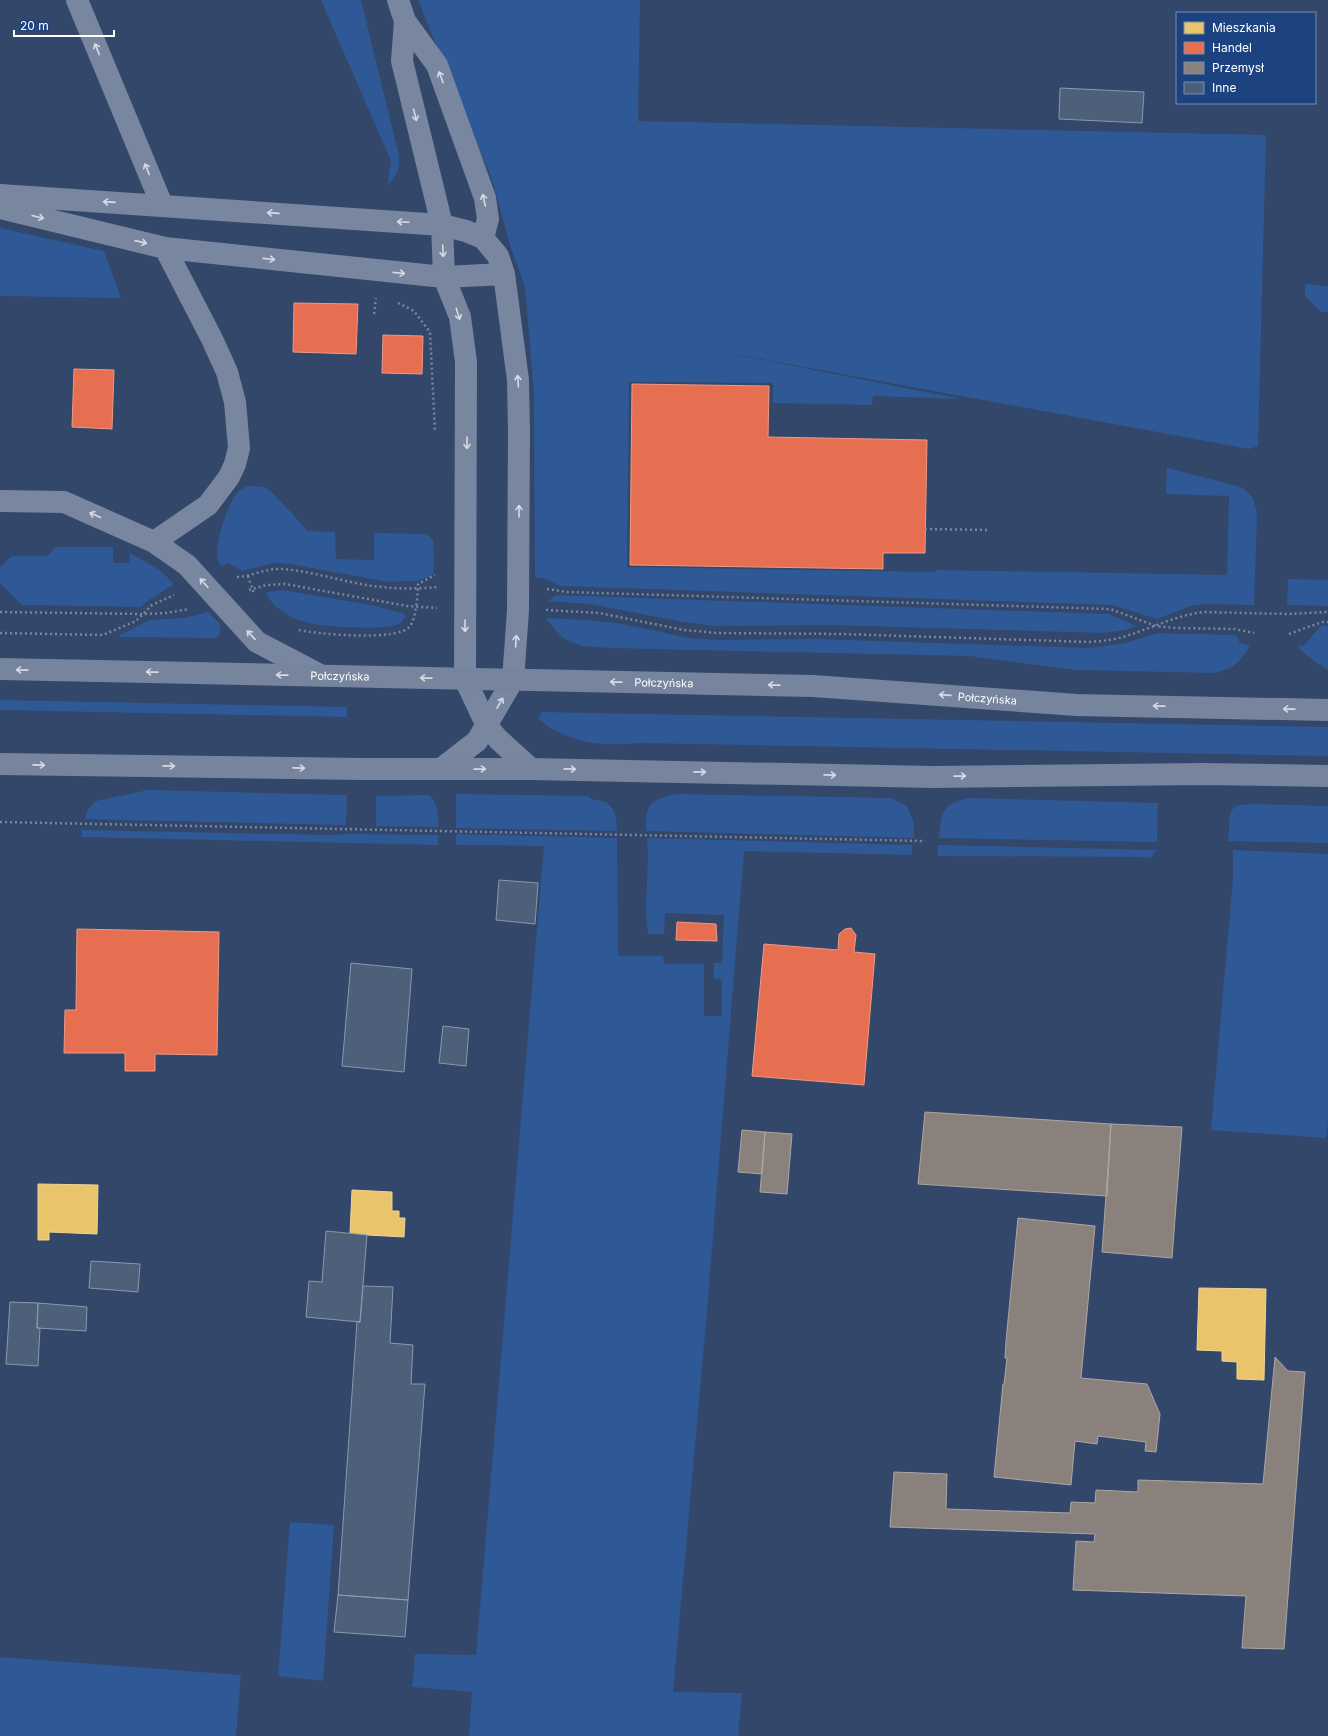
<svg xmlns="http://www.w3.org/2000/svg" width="1328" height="1736" font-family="Inter,sans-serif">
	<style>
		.green { fill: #2f5896 }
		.homes { fill: #e9c46a; stroke: #f0d697 }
		.shops { fill: #e76f51; stroke: #ee9a85 }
		.industry { fill: #8a817c; stroke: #ada7a3 }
		.building { fill: #4e5f7a; stroke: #8b98ae }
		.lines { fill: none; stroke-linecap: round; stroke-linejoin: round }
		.path { stroke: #78879f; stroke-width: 2.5; stroke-dasharray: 2 3; stroke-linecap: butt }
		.minor { stroke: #78879f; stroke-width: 22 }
		.major { stroke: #76859d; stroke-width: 22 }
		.oneway { stroke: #d6dbe2 }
		.oneway2 { stroke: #d6dae2 }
		.labels { text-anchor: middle; stroke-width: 4; stroke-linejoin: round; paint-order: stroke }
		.street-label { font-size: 11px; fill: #fff; stroke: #1c427f }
	</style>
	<rect width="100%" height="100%" fill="#324769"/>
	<!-- green -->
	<path class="green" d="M321,0h40l38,156c1,13 -2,19 -11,29l3,-24z
		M418,0h222l-2,121 628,14 -8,311 -9,3 -542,-100 254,50 -88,-3 -1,9 -99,-2v-20l-144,-1 -2,185 309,5v-2l291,5 2,-79 -63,-2 1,-26 74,19 5,3 7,8 4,15 -3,92 -48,-1 -15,2 -34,13 -45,-14 -551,-19 -19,-8h-7l-1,-185 -9,-106 -15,-42 -19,-69 -17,-36z
		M0,228l104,23 17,47 -121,-2z
		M1305,284l23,2v26h-7l-16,-16z
		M248,486l17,1 7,5 36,39 27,1 1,27 38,1v-27l49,1 6,2 4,4 1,22 -1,12 -4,3 -13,4 -28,1 -98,-18 -16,-1 -32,8 -13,-8 -8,3c-2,-4 -4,-8 -4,-12 -1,-13 12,-56 23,-64 2,-1 5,-3 8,-4z
		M56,547h57v16h17v-10l30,17 14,14 -28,18 -5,5 -119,-2 -22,-22v-16l12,-11h36z
		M1288,579l40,1v26l-41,-1z
		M283,590l88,15 35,9c-2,4 -3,8 -7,10 -17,7 -85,3 -101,-4 -13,-6 -27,-14 -32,-28z
		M556,595l552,19 29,12 -11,4 -22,3 -271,-8 -118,1 -32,-4 -93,-18 -42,-3z
		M208,612l13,13 -2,10 -3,3 -99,-1 32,-17 35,-2z
		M545,618l41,2 31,3 72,15 28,2 100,-1 272,9 36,-5 33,-10 78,2 4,8 10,2c-9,17 -16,23 -34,28l-140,-3 -107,-14 -360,-8 -28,-2 -18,-8z
		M1322,625l6,1v44l-17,-11 -14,-13 7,-1z
		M0,700l347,7v10l-347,-7z
		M542,712l786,15v29l-690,-13c-11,1 -23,2 -34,1 -22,-1 -50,-11 -66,-25z
		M148,790l199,5 -1,30 -261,-6 2,-8 9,-10z
		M456,794l132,2c5,6 13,3 19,7 9,6 10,18 10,28l-161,-3z
		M677,794l214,4 16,8 7,17v15l-268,-7c0,-28 3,-31 31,-37z
		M430,795c8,9 8,20 8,32l-62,-1v-30z
		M968,798l190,5 -1,39 -218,-4c2,-25 3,-34 29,-40z
		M1250,804l78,2v37l-100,-2 2,-28 5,-7z
		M82,830l254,5 9,-1 93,1v10l-356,-8z
		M456,834l161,4 1,118h45l1,8h40v52h18v-36l-8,-2v-15h8l2,-48 -59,-2 -1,21h-16c-5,-32 2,-64 -1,-96l265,7v10l-168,-4 -38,472 -33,369 69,1 -4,43h-269l3,-44 -60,-5 3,-33 61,1 68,-809 -88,-1z
		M938,845l219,5 -7,9 -3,-2 -209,-1z
		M1233,850l95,4v268l-2,16 -115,-8 22,-252z
		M290,1522l44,3 -11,156 -45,-5z
		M0,1657l241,18 -5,61h-236z"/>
	<!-- homes -->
	<path class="homes" d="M38,1184l60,1 -1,49 -48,-2v8h-11z
		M352,1190l40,2v19h7v7h6l-1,19 -54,-3z
		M1199,1288l67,1 -2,91 -27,-1v-17l-15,-1v-10l-25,-1z"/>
	<!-- shops -->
	<path class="shops" d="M294,303l64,1 -2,50 -63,-2z
		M383,335l40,1 -1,38 -40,-1z
		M74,369l40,1 -2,59 -40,-2z
		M632,384l137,2 -1,51 159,3 -2,113h-42v16l-253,-4z
		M677,922l39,2 1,17 -41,-1z
		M851,928l5,7 -2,17 21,2 -11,131 -112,-9 12,-132 74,6 1,-16 6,-5z
		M77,929l142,3 -2,123 -62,-1v17h-30v-18h-61l1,-43h11z"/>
	<!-- industry -->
	<path class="industry" d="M925,1112l186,12 -4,72 -189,-12z
		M1111,1124l71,3 -10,131 -70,-6z
		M742,1130l23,2 -3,42 -24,-2z
		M765,1132l27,2 -5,60 -27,-2z
		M1018,1218l77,8 -14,152 66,6 13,30 -4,38 -11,-1 1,-9 -48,-6 -1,8 -22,-3 -4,44 -77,-8 9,-93h1l3,-26h-2l1,-17z
		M1275,1357l13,14 17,1 -21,277 -42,-1 4,-52 -173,-6 3,-49 18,1 1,-8 -205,-7 4,-55 53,2 -1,35 124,4 1,-11 24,1 1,-13 42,2v-12l125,4z"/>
	<!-- building -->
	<path class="building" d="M1060,88l84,4 -2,31 -83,-4z
		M499,880l39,3 -3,41 -39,-4z
		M351,963l61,6 -8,103 -62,-6z
		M443,1026l26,3 -3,37 -27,-3z
		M326,1231l41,4 -7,87 -54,-5 3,-36 13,1z
		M91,1261l49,3 -2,28 -49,-4z
		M363,1286l30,1 -3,56 23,2 -2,39h14l-17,216 -70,-5 19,-273h3z
		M10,1302l28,1 -1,25h3l-2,38 -32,-2z
		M38,1303l49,4 -1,24 -49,-3z
		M338,1595l70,5 -3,37 -71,-5z"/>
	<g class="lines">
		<!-- path -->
		<path class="path" d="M398,303l16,8 16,21 5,99
			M374,314l2,-16
			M925,529l65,1
			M248,576l6,18
			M237,577c16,-1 29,-9 45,-8 29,2 62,13 91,17 21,3 43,3 64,1
			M547,589l20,3 543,17 46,17 19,2 60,1 19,4
			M249,590l17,-5 19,-1 122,22 30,2
			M546,610l53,3 85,17 33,3 125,1 247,8c13,-1 25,-2 37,-6 26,-8 51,-21 78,-24l83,2 41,-2
			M0,612l143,2 23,-1 23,-4
			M299,630c18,4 100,12 111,-4 6,-7 8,-33 8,-42l17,-9
			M0,633l103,2 33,-14 16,-16 22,-10
			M1289,634l33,-12h6
			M0,822l925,19"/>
		<!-- minor -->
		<path class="minor" d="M77,0l85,205
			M398,0l7,21 32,44 48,133 3,21 -5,19
			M405,21l-3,40 40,164 2,52 16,40 6,45 -1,317 22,47 11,13 33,30
			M0,195l442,30 24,6 17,7 15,18 6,18 14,106 1,51 -1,180 -5,69 -36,61 -36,28
			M0,208l165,40 279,29 60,-3
			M0,501l64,1 90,40 33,23 70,77 63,33
			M154,542l54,-37 21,-28 6,-13 4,-16 -4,-46 -8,-30 -15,-33 -47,-91"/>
		<!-- major -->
		<g class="major">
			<path id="s1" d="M0,669l813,17 264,19 251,5"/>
			<path d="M0,764l362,5h169l402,8 271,-3 124,2"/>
		</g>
	</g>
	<!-- one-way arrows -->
	<defs><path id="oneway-shaft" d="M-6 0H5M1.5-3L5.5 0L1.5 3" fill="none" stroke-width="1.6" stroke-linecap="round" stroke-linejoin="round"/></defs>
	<g class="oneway">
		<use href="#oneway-shaft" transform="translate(97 49) rotate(-112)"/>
		<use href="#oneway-shaft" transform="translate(441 77) rotate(-110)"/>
		<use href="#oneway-shaft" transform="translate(415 115) rotate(76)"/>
		<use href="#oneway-shaft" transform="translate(147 169) rotate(-112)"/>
		<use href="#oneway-shaft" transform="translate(484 200) rotate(-103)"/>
		<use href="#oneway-shaft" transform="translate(109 202) rotate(-176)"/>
		<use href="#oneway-shaft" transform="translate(273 213) rotate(-176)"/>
		<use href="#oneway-shaft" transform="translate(38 217) rotate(14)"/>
		<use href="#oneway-shaft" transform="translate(403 222) rotate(-177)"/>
		<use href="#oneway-shaft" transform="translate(141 242) rotate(13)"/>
		<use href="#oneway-shaft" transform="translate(443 251) rotate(87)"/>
		<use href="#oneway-shaft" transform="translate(269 259) rotate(6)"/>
		<use href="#oneway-shaft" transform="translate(399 273) rotate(6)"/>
		<use href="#oneway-shaft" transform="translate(458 314) rotate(72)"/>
		<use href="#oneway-shaft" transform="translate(518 381) rotate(-94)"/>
		<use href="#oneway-shaft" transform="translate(467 443) rotate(90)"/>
		<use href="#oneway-shaft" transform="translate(519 511) rotate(-90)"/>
		<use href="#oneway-shaft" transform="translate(95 515) rotate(-156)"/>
		<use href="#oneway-shaft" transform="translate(204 583) rotate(-132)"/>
		<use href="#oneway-shaft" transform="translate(465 626) rotate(90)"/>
		<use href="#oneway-shaft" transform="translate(251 635) rotate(-133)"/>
		<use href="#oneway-shaft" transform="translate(516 641) rotate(-86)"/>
		<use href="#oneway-shaft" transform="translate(500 703) rotate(-60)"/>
	</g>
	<g class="oneway2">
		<use href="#oneway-shaft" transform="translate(22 670) rotate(-179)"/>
		<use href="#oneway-shaft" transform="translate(152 672) rotate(-179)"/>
		<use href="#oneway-shaft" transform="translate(282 675) rotate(-179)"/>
		<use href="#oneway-shaft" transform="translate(426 678) rotate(-179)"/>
		<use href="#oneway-shaft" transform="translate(616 682) rotate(-179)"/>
		<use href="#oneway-shaft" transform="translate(774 685) rotate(-179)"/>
		<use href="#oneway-shaft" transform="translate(945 695) rotate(-176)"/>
		<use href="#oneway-shaft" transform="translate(1159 706) rotate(-179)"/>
		<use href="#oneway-shaft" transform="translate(1289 709) rotate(-179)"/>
		<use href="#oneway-shaft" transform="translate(39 765) rotate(1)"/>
		<use href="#oneway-shaft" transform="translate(169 766) rotate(1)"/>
		<use href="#oneway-shaft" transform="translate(299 768) rotate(1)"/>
		<use href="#oneway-shaft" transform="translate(480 769) rotate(-1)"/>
		<use href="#oneway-shaft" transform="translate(570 769) rotate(1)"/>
		<use href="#oneway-shaft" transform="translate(700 772) rotate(1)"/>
		<use href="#oneway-shaft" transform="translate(830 775) rotate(1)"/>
		<use href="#oneway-shaft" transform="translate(960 776) rotate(-1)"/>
	</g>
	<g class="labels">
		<!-- street labels -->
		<g class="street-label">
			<text dy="4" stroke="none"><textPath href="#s1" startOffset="340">Połczyńska</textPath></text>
			<text dy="4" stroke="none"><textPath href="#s1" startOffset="664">Połczyńska</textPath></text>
			<text dy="4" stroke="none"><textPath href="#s1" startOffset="988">Połczyńska</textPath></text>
		</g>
	</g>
	<!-- legend -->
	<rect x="1176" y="12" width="140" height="92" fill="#1c427f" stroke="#778eb2"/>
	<rect x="1184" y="22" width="20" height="12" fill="#e9c46a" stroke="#778eb2"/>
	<text x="1212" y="32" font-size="12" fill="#ffffff">Mieszkania</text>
	<rect x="1184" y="42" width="20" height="12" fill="#e76f51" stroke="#778eb2"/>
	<text x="1212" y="52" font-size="12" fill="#ffffff">Handel</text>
	<rect x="1184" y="62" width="20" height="12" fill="#8a817c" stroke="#778eb2"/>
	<text x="1212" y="72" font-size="12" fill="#ffffff">Przemysł</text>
	<rect x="1184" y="82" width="20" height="12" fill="#4e5f7a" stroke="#778eb2"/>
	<text x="1212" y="92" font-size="12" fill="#ffffff">Inne</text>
	<!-- scale -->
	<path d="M14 30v6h100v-6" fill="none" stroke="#ffffff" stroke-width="2"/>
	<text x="20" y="30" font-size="12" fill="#ffffff" stroke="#1c427f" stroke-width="3" paint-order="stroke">20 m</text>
</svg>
